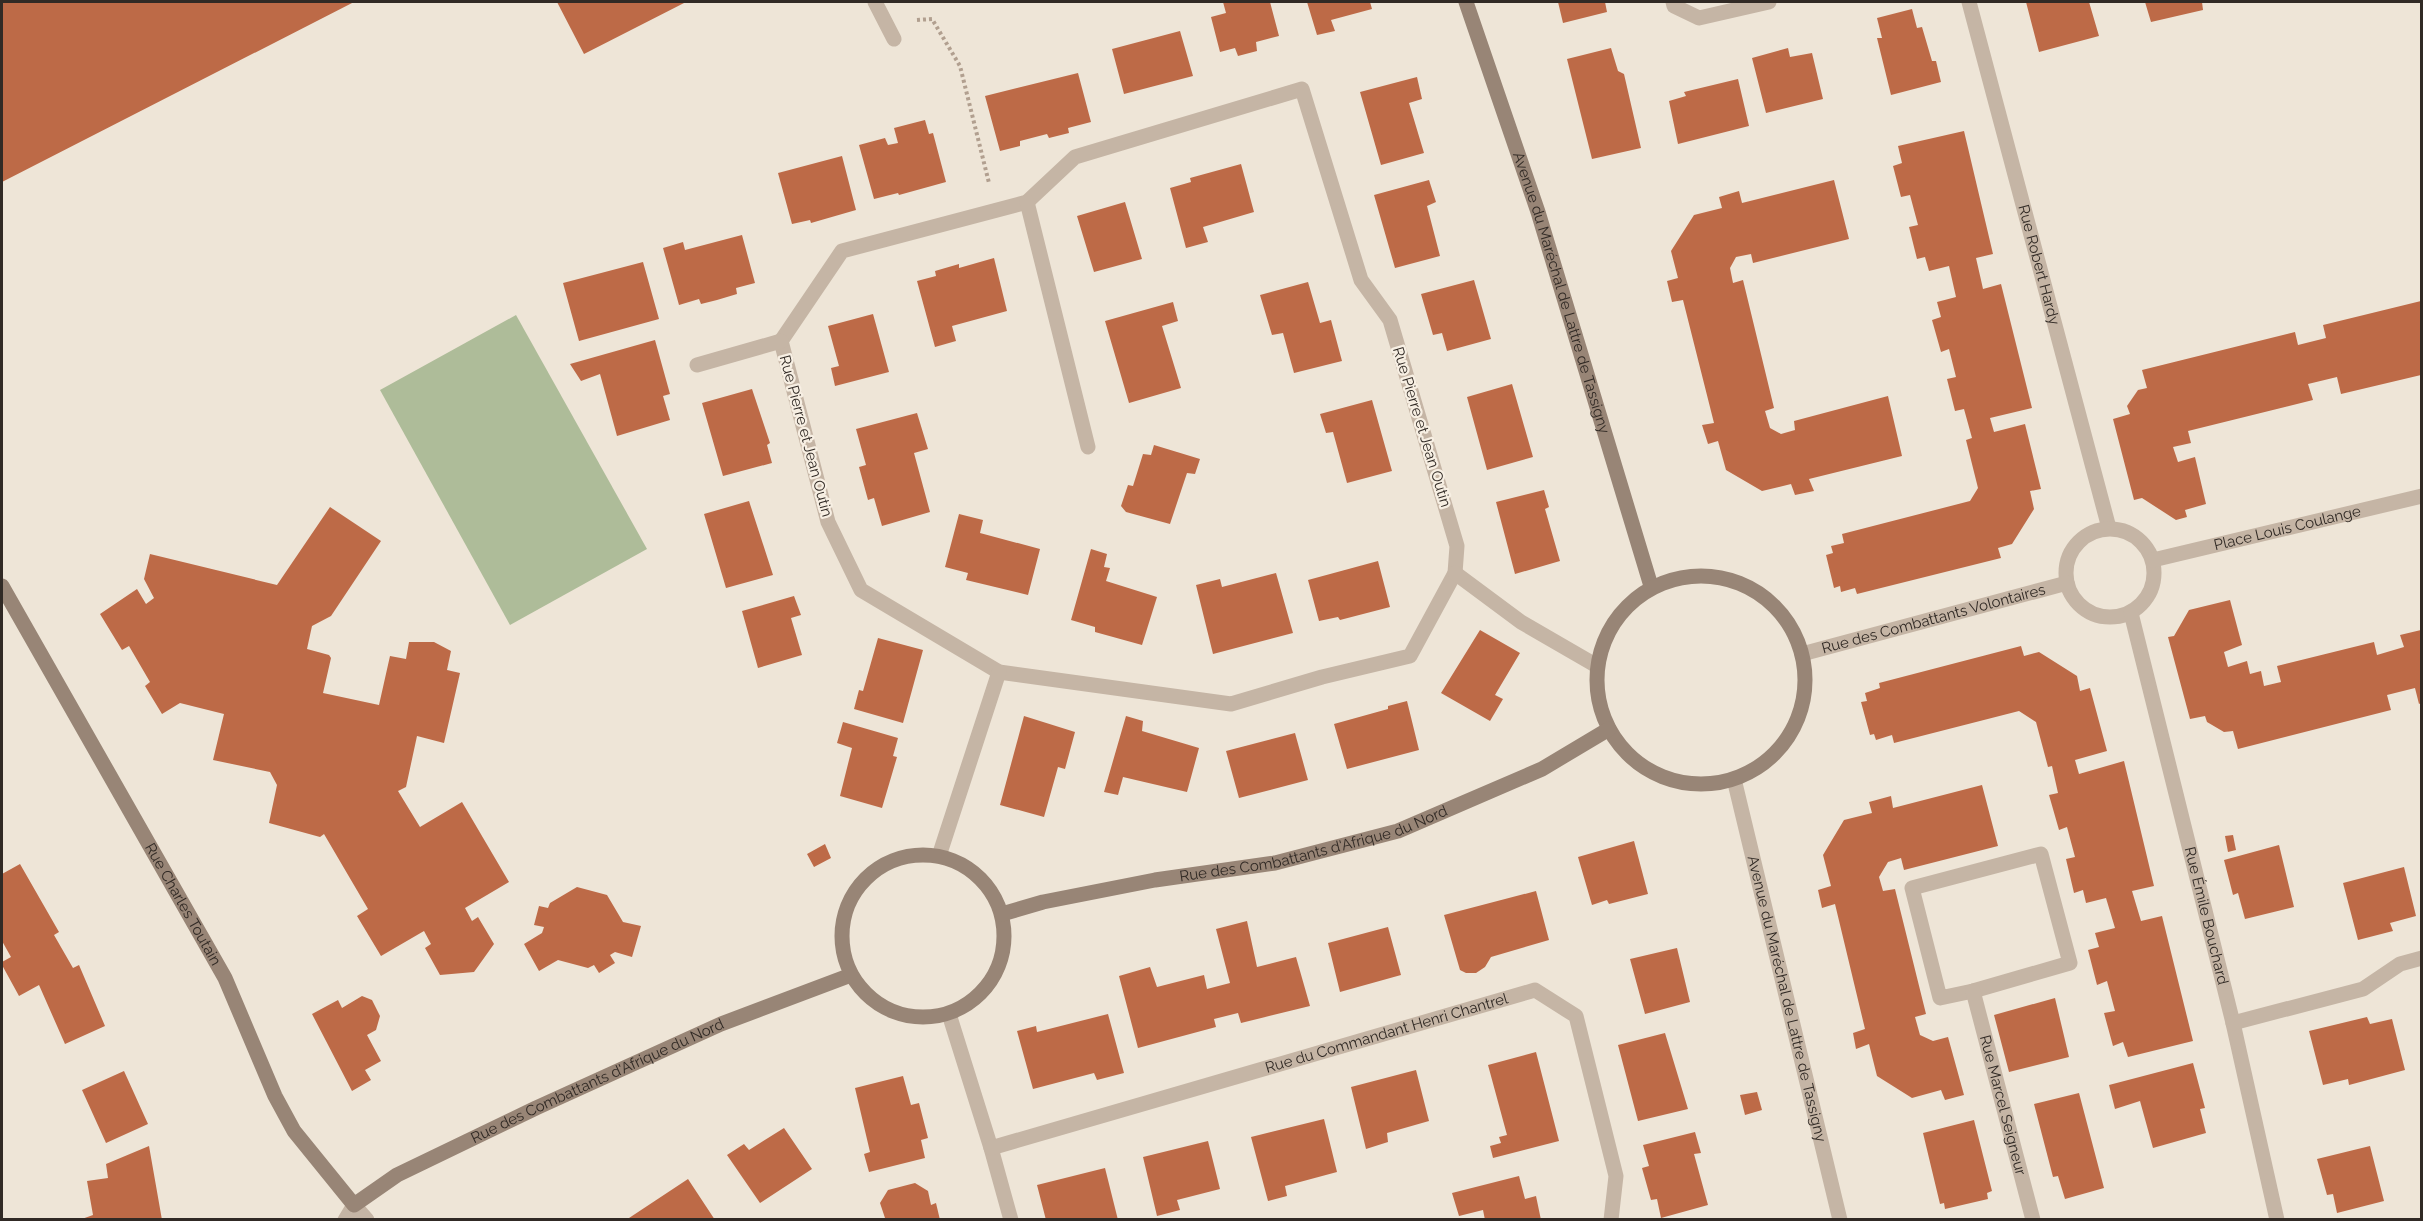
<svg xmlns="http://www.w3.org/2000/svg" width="2423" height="1221" font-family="Raleway,sans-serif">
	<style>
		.green { fill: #aebc99 }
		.building { fill: #bd6a47 }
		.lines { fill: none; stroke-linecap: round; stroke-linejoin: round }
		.path { stroke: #b19f8f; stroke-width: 4; stroke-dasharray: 3 3; stroke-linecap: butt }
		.lane { stroke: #c5b5a5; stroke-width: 15 }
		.street { stroke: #c5b5a5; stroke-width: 15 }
		.secondary { stroke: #988576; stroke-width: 15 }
		.labels { text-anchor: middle; stroke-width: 4.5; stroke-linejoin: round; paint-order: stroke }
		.street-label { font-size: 15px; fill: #312a25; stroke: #f7efe3 }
	</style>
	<rect width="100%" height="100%" fill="#eee5d7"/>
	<!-- green -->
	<path class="green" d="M516,315l131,234 -137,76 -130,-235z"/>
	<!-- building -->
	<path class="building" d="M2,2h352l-352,180z
		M557,2h129l-102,52z
		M1223,2h47l9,34 -23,6 1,9 -19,5 -3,-8 -15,4 -9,-35 15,-4z
		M1307,2h63l2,7 -41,11 4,11 -18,4z
		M1558,2h47l2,10 -44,11z
		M2026,2h63l10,34 -60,16z
		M2145,2h57l1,8 -52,12z
		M1912,9l5,19 5,-1 10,34h4l5,21 -50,13 -14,-57h5l-5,-20z
		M1180,31l13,45 -69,18 -12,-45z
		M1611,48l7,23 6,3 17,74 -49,11 -25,-100z
		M1788,48l2,9 22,-4 11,46 -57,14 -14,-55z
		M1078,73l13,49 -23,6 1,5 -20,5 -2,-4 -27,7v5l-20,5 -15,-55z
		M1417,77l5,22 -13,4 15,50 -43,12 -21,-73z
		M1738,79l11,47 -71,18 -9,-43 17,-5 -2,-4z
		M925,120l4,14 4,-1 13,49 -47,13 -1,-2 -24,6 -15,-54 26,-7 3,7 10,-2 -4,-15z
		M1964,131l29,123 -17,4 5,22 2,9 18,-5 31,124 -42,10 4,14 31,-8 16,65 -11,2 4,18 -22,35 -14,4 3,10 -144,36 -2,-6 -14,4 -1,-6 -6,2 -8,-33 7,-2 -2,-7 13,-3 -2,-9 128,-33 8,-13 -12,-48 6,-2 -8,-29 -9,2 -8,-32 9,-2 -7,-28 -8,3 -9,-32 9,-3 -4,-15 19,-5 -7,-31 -20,5 -4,-14 -8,2 -8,-32 9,-2 -8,-30 -9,2 -8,-31 9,-3 -4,-17z
		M842,156l14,54 -45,13 -1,-3 -18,4 -14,-51z
		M1241,164l13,48 -51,15 5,15 -22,6 -16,-60 21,-6 -1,-4z
		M1429,180l7,22 -9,4 13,50 -45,12 -21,-73z
		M1834,180l15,59 -96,24 -2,-9 -15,3 -6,11 3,15 10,-3 31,128 -9,3 5,17 11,6 14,-4 -1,-9 94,-25 14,60 -93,23 5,12 -19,4 -4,-11 -29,7 -36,-21 -8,-29 -10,3 -6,-19 12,-2 -31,-123 -11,2 -5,-21 11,-3 -7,-27 23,-36 28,-7 -3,-11 20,-6 3,12z
		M1125,202l17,57 -48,13 -17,-56z
		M742,235l13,48 -19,5 1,6 -20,6 -16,4 -2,-5 -20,6 -16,-57 20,-6 2,8z
		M994,258l13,53 -55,15 4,15 -21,6 -18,-66 19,-5 -1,-5 24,-7v4z
		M643,262l16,57 -80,22 -16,-58z
		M1474,280l17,59 -44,12 -5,-18 -9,2 -12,-41z
		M1308,282l12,41 11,-3 11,41 -48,12 -11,-40 -11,2 -12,-40z
		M2421,301v74l-80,19 -4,-17 -29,7 5,16 -125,31 3,12 -18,4 5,15 17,-5 11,47 -21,6 2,7 -11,3 -34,-22 -8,2 -21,-81 17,-5 -3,-8 11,-16 9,-2 -5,-18 153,-38 3,13 28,-7 -3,-13z
		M1173,302l5,19 -16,5 19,62 -52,15 -24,-82z
		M873,314l16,58 -54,14 -4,-18 8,-2 -11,-40z
		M655,340l15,54 -7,2 7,24 -53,16 -17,-62 -19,7 -11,-17z
		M1512,384l21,73 -46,13 -20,-73z
		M752,389l18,54 -3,2 5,18 -49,13 -21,-73z
		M1372,400l20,71 -45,12 -14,-51 -7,1 -6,-19z
		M917,413l11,36 -14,4 16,59 -48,14 -8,-28 -6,2 -9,-33 7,-2 -10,-36z
		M1154,445l46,14 -5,15 -8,-1 -17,51 -44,-12 -5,-6 7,-21 5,1 10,-32 8,1z
		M1544,490l5,17 -4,2 15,52 -45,13 -19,-72z
		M749,501l24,74 -47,13 -22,-74z
		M330,507l51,34 -50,75 -19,10 -5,23 22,6 2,3 -8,35 56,12 11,-49 16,3 3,-17h25l17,9 -4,19 13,3 -16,70 -27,-7 -11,51 -8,4 22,36 42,-25 47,80 -44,26 7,13 6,-4 16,27 -20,28 -34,3 -15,-27 6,-4 -7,-13 -43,25 -24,-40 11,-7 -44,-75 -4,3 -51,-14 8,-38 -7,-13 -57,-12 11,-46 -44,-11 -18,11 -17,-28 5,-4 -21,-36 -7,4 -22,-36 37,-25 9,15 8,-6 -10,-19 6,-25 127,31z
		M959,514l24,6 -3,13 60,16 -12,46 -62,-15 2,-7 -23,-6z
		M1091,549l16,5 -3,13 6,1 -4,13 51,16 -15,48 -47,-13v-5l-24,-7z
		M1378,561l12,46 -50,13 -2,-3 -19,4 -11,-41z
		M1276,573l17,60 -80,21 -17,-69 24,-6 2,8z
		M794,596l7,19 -10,3 11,37 -44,13 -16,-57z
		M2230,600l12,45 -18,7 4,15 19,-6 3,13 11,-3 3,15 17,-4 -4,-16 97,-24 3,13 27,-8 -4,-12 21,-5v73l-2,1 -4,-16 -28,7 4,15 -153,39 -5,-18 -9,1 -17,-10 -2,-6 -15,3 -22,-82 6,-1 15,-26z
		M1480,630l40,23 -25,42 8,4 -13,22 -49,-28z
		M878,638l45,12 -20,73 -49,-14 5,-19 4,1z
		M2021,646l3,10 15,-4 38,24 3,15 10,-3 17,63 -32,9 4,14 45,-13 30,125 -22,5 9,30 21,-5 31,125 -65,16 -5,-15 -10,4 -9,-33 11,-2 -8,-30 -10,4 -9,-35 11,-3 -4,-14 20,-5 -9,-30 -20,5 -3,-13 -9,3 -8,-34 9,-2 -8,-30 -8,3 -10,-35 9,-2 -6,-27 -4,1 -12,-45 -17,-11 -125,32 -2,-8 -16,5 -2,-6 -4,1 -9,-33 6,-1 -2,-8 15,-5 -1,-5z
		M1407,701l12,49 -72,19 -13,-45 54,-15v-3z
		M1024,716l51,16 -10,37 -7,-2 -14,50 -44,-12z
		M1126,716l17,5 -1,10 57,17 -12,44 -64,-15 -5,18 -14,-3z
		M843,722l55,16 -5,18 4,1 -15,51 -42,-12 12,-48 -15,-5z
		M1295,733l13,47 -69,18 -13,-47z
		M1982,785l16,61 -94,24 -3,-12 -13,4 -9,15 4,14 12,-2 31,125 -11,3 5,18 13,6 15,-4 16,58 -19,5 -4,-10 -29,8 -35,-22 -8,-32 -13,5 -3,-16 12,-4 -30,-125 -13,4 -4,-18 13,-4 -8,-31 21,-35 28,-7 -3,-11 22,-6 2,12z
		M2233,835l3,15 -8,2 -3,-16z
		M1634,841l14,53 -39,10 -2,-4 -15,5 -14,-48z
		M825,844l6,14 -17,9 -7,-13z
		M2279,845l15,62 -49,12 -7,-26 -5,2 -9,-35z
		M20,864l39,68 -5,3 19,33 6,-3 26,61 -40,18 -26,-59 -20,11 -17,-31v-3l9,-5 -9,-16v-67z
		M2404,867l12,49 -26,7 3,8 -35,9 -15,-57z
		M577,887l30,8 16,27 18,4 -9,31 -17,-5 -5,3 5,8 -16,10 -5,-8 -6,3 -30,-8 -19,11 -15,-27 18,-11 2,-6 -10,-2 5,-19 9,2 2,-5z
		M1536,891l13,49 -58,17 -6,10 -9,6h-10l-6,-3 -16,-55z
		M1247,921l10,46 39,-10 14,49 -69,17 -3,-10 -24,6 2,8 -78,21 -19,-72 31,-9 7,20 47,-12 3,14 23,-6 -14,-54z
		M1388,927l13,48 -61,17 -12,-49z
		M1677,948l13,54 -45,12 -15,-55z
		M362,996l10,4 8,16 -4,14 -9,5 14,26 -16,9 6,10 -19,11 -40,-77 26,-14 4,8z
		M2055,998l14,59 -60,15 -15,-57z
		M1108,1014l16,59 -27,7 -3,-7 -61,16 -16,-58 19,-5 1,6z
		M2367,1017l3,7 22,-5 13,51 -56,15 -1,-6 -25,6 -14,-54z
		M1665,1033l23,76 -50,12 -20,-76z
		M1536,1052l23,89 -66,17 -3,-12 11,-3 -2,-6 8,-2 -19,-70z
		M2193,1063l12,45 -5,1 6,24 -53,15 -13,-47 -25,8 -6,-24z
		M1416,1070l13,51 -42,12 1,9 -22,7 -15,-62z
		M124,1071l24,53 -42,19 -24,-53z
		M903,1076l8,29 8,-2 9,35 -7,2 4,18 -56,14 -5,-18 6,-2 -15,-64z
		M1757,1092l5,18 -17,5 -5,-20z
		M2079,1093l25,95 -39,11 -7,-23 -5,1 -19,-73z
		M1324,1119l13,53 -52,14 2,10 -19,5 -17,-64z
		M1974,1120l18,71 -5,2 1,6 -43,10 -1,-6 -4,1 -17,-71z
		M784,1128l28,41 -52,34 -33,-48 17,-11 5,6z
		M1695,1132l6,21 -7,1 14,51 -47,13 -4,-19 -6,1 -9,-32 7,-2 -6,-21z
		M1208,1141l12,48 -43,11 3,10 -23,6 -14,-59z
		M149,1146l13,74h-83l14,-5 -6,-34 21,-3 -2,-14z
		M2370,1146l14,55 -47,12 -4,-19 -6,1 -10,-36z
		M1105,1168l13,52h-72l-9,-35z
		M1519,1176l6,23 11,-3 5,24h-56l-2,-10 -24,6 -7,-23z
		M688,1179l27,41h-89z
		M915,1183l13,8 3,14 5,-2 4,17 -55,-2 -5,-15 8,-13z"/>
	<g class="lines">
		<!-- path -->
		<path class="path" d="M917,20l15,-1 28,47 29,117"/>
		<!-- lane -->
		<path class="lane" d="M875,2l19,37"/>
		<!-- street -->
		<g class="street">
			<path d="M1673,2l1,4 25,12 70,-16"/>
			<path id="s1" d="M1969,2l140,526"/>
			<path d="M1302,89l59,191 29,40 67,226 -2,27 -45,83 -88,21 -91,27 -232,-32 -138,-82 -33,-68 -47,-181 61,-90 185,-49 48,-45z"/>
			<path d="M1027,202l61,245"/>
			<path d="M697,365l84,-24"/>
			<circle cx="2110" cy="573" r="44"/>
			<path id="s2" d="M2153,560l269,-64"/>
			<path d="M1455,573l66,49 76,44"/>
			<path id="s3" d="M2131,613l102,410 44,197"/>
			<path id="s4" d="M1802,654l265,-71"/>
			<path id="s5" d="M1734,779l106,441"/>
			<path d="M2041,854l29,109 -97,28 -33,7 -28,-110z"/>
			<path d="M939,856l60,-184"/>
			<path id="s6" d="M1973,991l60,229"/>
			<path d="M949,1014l42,134 20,72"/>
			<path d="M2233,1023l130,-34 37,-25 22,-6"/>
			<path id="s7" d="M991,1148l544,-158 41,26 40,160 -5,44"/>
			<path d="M345,1220l9,-15 13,15"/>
		</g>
		<!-- secondary -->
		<g class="secondary">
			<path id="s8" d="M1466,2l72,210 113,374"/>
			<circle cx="1701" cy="680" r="104"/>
			<path id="s9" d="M2,586l223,392 50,118 19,35 60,74 43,-30 139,-67 185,-84 130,-49"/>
			<circle cx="923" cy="936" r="81"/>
			<path id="s10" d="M1002,914l41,-12 112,-22 120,-17 123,-32 144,-62 67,-40"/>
		</g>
	</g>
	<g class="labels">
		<!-- street labels -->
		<g class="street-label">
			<text dy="5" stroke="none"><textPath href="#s1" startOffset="272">Rue Robert Hardy</textPath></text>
			<text dy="5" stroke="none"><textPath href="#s8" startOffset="306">Avenue du Maréchal de Lattre de Tassigny</textPath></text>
			<text transform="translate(1422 427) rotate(73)" y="5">Rue Pierre et Jean Outin</text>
			<text transform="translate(806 436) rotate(75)" y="5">Rue Pierre et Jean Outin</text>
			<text dy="5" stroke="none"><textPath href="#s2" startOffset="138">Place Louis Coulange</textPath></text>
			<text dy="5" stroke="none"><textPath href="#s4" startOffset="136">Rue des Combattants Volontaires</textPath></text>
			<text dy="5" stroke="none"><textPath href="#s10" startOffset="320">Rue des Combattants d'Afrique du Nord</textPath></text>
			<text dy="5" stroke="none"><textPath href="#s9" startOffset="366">Rue Charles Toutain</textPath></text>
			<text dy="5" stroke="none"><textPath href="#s3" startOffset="312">Rue Émile Bouchard</textPath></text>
			<text dy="5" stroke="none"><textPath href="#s5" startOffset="226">Avenue du Maréchal de Lattre de Tassigny</textPath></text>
			<text dy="5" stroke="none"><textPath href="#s7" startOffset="412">Rue du Commandant Henri Chantrel</textPath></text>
			<text dy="5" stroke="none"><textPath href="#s9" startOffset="988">Rue des Combattants d'Afrique du Nord</textPath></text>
			<text dy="5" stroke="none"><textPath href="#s6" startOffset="118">Rue Marcel Seigneur</textPath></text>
		</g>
	</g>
	<!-- border -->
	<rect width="2423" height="1221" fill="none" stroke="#312a25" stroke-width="6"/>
</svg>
